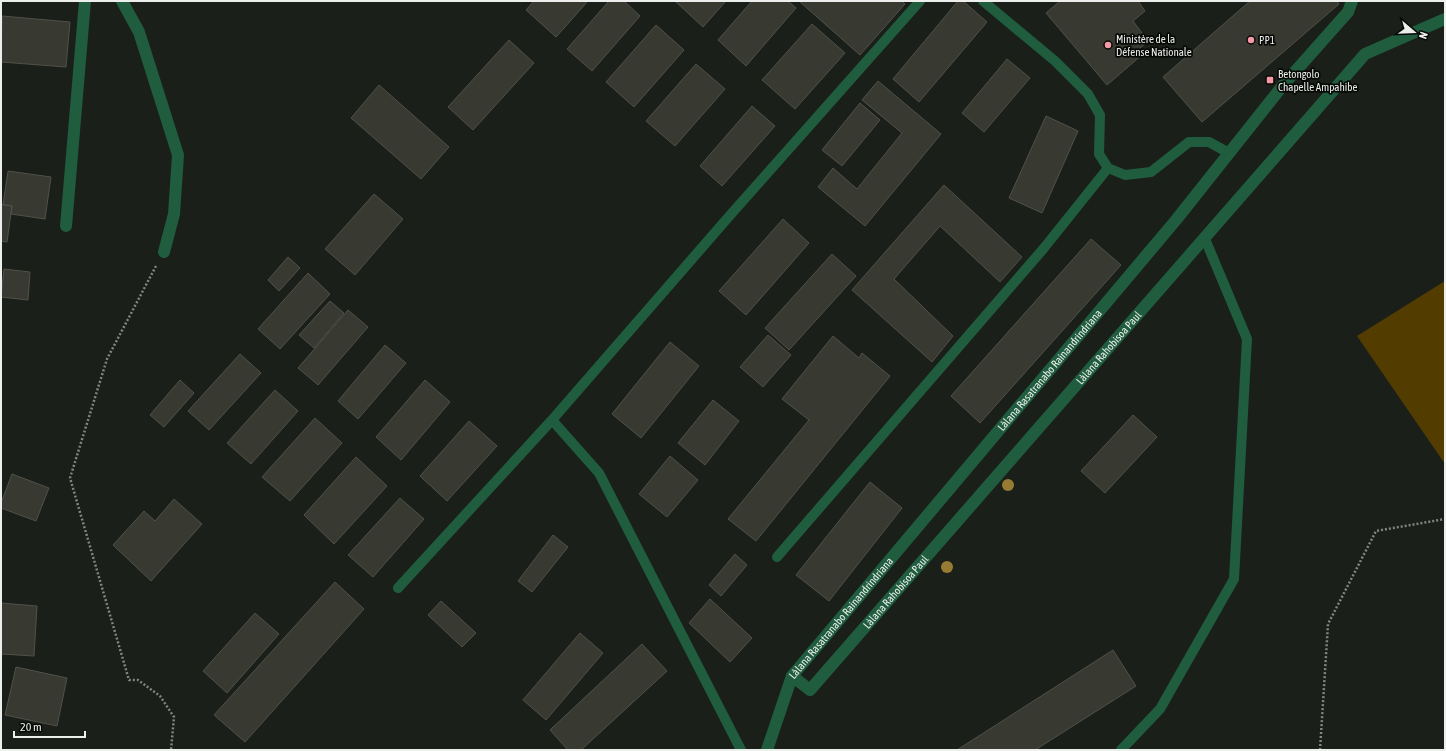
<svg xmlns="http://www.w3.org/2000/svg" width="1446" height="751" font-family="'Asap Condensed',sans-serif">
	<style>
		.green { fill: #533c00 }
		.building { fill: #383931; stroke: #505149 }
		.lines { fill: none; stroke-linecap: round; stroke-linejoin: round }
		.path { stroke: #828580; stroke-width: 2.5; stroke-dasharray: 2 2; stroke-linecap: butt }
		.service { stroke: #1f5d3e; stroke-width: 10 }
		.minor { stroke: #1f5d3e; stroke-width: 12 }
		.tertiary { stroke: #1f5d3e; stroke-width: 12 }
		.tree { fill: #987b32 }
		.poi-dot { fill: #f49aa6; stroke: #070906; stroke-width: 1.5 }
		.labels { text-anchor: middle; stroke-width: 3.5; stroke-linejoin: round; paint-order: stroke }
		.poi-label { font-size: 11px; fill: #ecefeb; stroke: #070906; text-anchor: start }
		.street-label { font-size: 11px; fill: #ecefeb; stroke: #070906 }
	</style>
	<rect width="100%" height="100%" fill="#1b1f19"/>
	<!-- green -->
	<path class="green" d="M1445,281v183l-88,-128z"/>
	<!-- building -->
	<path class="building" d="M534,1h54l-32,36 -30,-27z
		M609,1h15l16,15 -48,55 -25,-22z
		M676,1h50l-23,26 -27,-25z
		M752,1h36l8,7 -50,58 -28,-26z
		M799,1h103l3,3 -45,51z
		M958,1h5l24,21 -68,80 -26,-23z
		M1060,1h78l7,10 -12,10 15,20 -9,8 4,5 -36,31 -61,-72z
		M1250,1h86l3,3 -137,118 -39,-45z
		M2,16l68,6 -4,45 -65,-5z
		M812,24l33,29 -50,56 -33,-29z
		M656,25l28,25 -50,57 -28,-25z
		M509,40l25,23 -61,67 -25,-23z
		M1007,59l23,19 -46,54 -22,-19z
		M696,64l29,25 -50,57 -29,-25z
		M878,81l63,53 -76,92 -47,-39 15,-19 24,21 45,-56 -40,-33z
		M379,85l70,62 -28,32 -70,-61z
		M860,103l20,17 -38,46 -20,-16z
		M752,106l23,20 -53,60 -22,-20z
		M1046,116l32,15 -36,82 -33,-15z
		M8,171l43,6 -6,42 -34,-5 1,-8 -9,-1z
		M944,185l78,72 -22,25 -60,-56 -46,53 59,57 -21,26 -80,-72z
		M374,194l29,25 -48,56 -30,-26z
		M1,204l11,2 -5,36 -6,-1z
		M783,219l26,24 -63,72 -27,-24z
		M1091,239l30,26 -141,158 -29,-27z
		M832,254l24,22 -67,74 -24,-22z
		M288,257l12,11 -21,23 -11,-11z
		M4,269l26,3 -2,28 -27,-3z
		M308,273l22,21 -50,55 -22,-20z
		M330,301l14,12 -30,35 -15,-13z
		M348,310l20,17 -50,58 -20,-17z
		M768,335l23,20 -28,32 -23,-20z
		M833,336l26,22 3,-5 28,23 -134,165 -28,-22 81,-99 -27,-21z
		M670,342l29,24 -58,72 -29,-24z
		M385,345l21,18 -48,56 -20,-18z
		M240,354l21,19 -52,57 -21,-19z
		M180,380l14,13 -30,34 -14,-12z
		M425,380l25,22 -49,58 -25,-23z
		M275,390l23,21 -47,53 -24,-21z
		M713,400l26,21 -34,44 -27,-22z
		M1133,415l24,22 -52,56 -24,-22z
		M315,418l27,25 -52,58 -28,-24z
		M469,421l28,25 -50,55 -27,-25z
		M670,456l28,24 -31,37 -28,-23z
		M356,457l31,29 -53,58 -30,-29z
		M12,474l37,14 -13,33 -35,-13v-5z
		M870,482l32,26 -73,93 -33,-26z
		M400,498l24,21 -51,58 -25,-22z
		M174,499l28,25 -51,57 -38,-36 31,-34 11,10z
		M553,535l15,12 -36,45 -14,-11z
		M735,554l12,11 -26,31 -12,-11z
		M335,582l29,27 -119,133 -31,-27z
		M710,599l42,39 -22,24 -41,-39z
		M441,601l35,32 -14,14 -34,-32z
		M1,603l36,3 -3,50 -33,-2z
		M255,613l24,21 -52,59 -24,-22z
		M580,633l23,20 -57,67 -23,-20z
		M642,644l25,27 -86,79h-13l-18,-20z
		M1113,650l23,36 -101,64h-78z
		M16,667l51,11 -10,48 -52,-11z"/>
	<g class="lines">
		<!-- path -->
		<path class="path" d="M156,266l-49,93 -37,119 59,202h9l22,16 14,21 -3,33
			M1320,750l8,-126 48,-93 69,-12"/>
		<!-- service -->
		<path class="service" d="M983,1l72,60 33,33 12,21 -1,39 9,14 17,7 26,-3 38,-30h20l20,11
			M777,557l267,-309 64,-80
			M398,588l154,-168
			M741,750l-142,-277 -47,-53 180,-207 188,-212
			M1121,750l39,-41 74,-130 13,-240 -42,-100"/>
		<!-- minor -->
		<g class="minor">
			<path d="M122,1l17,31 39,123 -4,59 -10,38"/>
			<path d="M66,226l19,-225"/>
			<path id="s1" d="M792,676l18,14 555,-636 80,-35"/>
		</g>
		<!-- tertiary -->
		<path class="tertiary" id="s2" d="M767,750l25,-74 384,-456 108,-136 64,-72 4,-11"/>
	</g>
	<!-- trees -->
	<g class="tree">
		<circle cx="1008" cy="485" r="6"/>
		<circle cx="947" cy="567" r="6"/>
	</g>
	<!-- markers -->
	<g class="poi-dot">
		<circle cx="1251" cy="40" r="4"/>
		<circle cx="1108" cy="45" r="4"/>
		<rect x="1266" y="76" width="8" height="8" rx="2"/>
	</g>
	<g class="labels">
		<!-- poi labels -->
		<g class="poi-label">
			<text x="1116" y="43">Ministère de la<tspan x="1116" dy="13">Défense Nationale</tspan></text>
			<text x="1259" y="44">PP1</text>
			<text x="1278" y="78">Betongolo<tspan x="1278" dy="13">Chapelle Ampahibe</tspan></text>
		</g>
		<!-- street labels -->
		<g class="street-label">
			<text dy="4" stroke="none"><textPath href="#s1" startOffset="477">Làlana Rahobisoa Paul</textPath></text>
			<text dy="4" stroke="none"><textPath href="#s2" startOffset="478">Làlana Rasatranabo Rainandrindriana</textPath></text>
			<text dy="4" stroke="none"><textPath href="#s1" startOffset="153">Làlana Rahobisoa Paul</textPath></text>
			<text dy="4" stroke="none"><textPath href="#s2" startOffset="154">Làlana Rasatranabo Rainandrindriana</textPath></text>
		</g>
	</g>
	<!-- border -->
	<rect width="1446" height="751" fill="none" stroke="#ecefeb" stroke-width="4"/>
	<!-- north arrow -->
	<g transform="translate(1414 32) rotate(109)" stroke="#070906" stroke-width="3" paint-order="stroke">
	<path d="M0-3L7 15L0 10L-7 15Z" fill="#ecefeb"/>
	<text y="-6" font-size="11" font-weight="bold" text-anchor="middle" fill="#ecefeb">N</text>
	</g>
	<!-- scale -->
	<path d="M14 731v6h71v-6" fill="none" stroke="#ecefeb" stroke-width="2"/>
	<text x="20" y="731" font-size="12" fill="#ecefeb" stroke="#070906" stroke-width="3" paint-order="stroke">20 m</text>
</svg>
